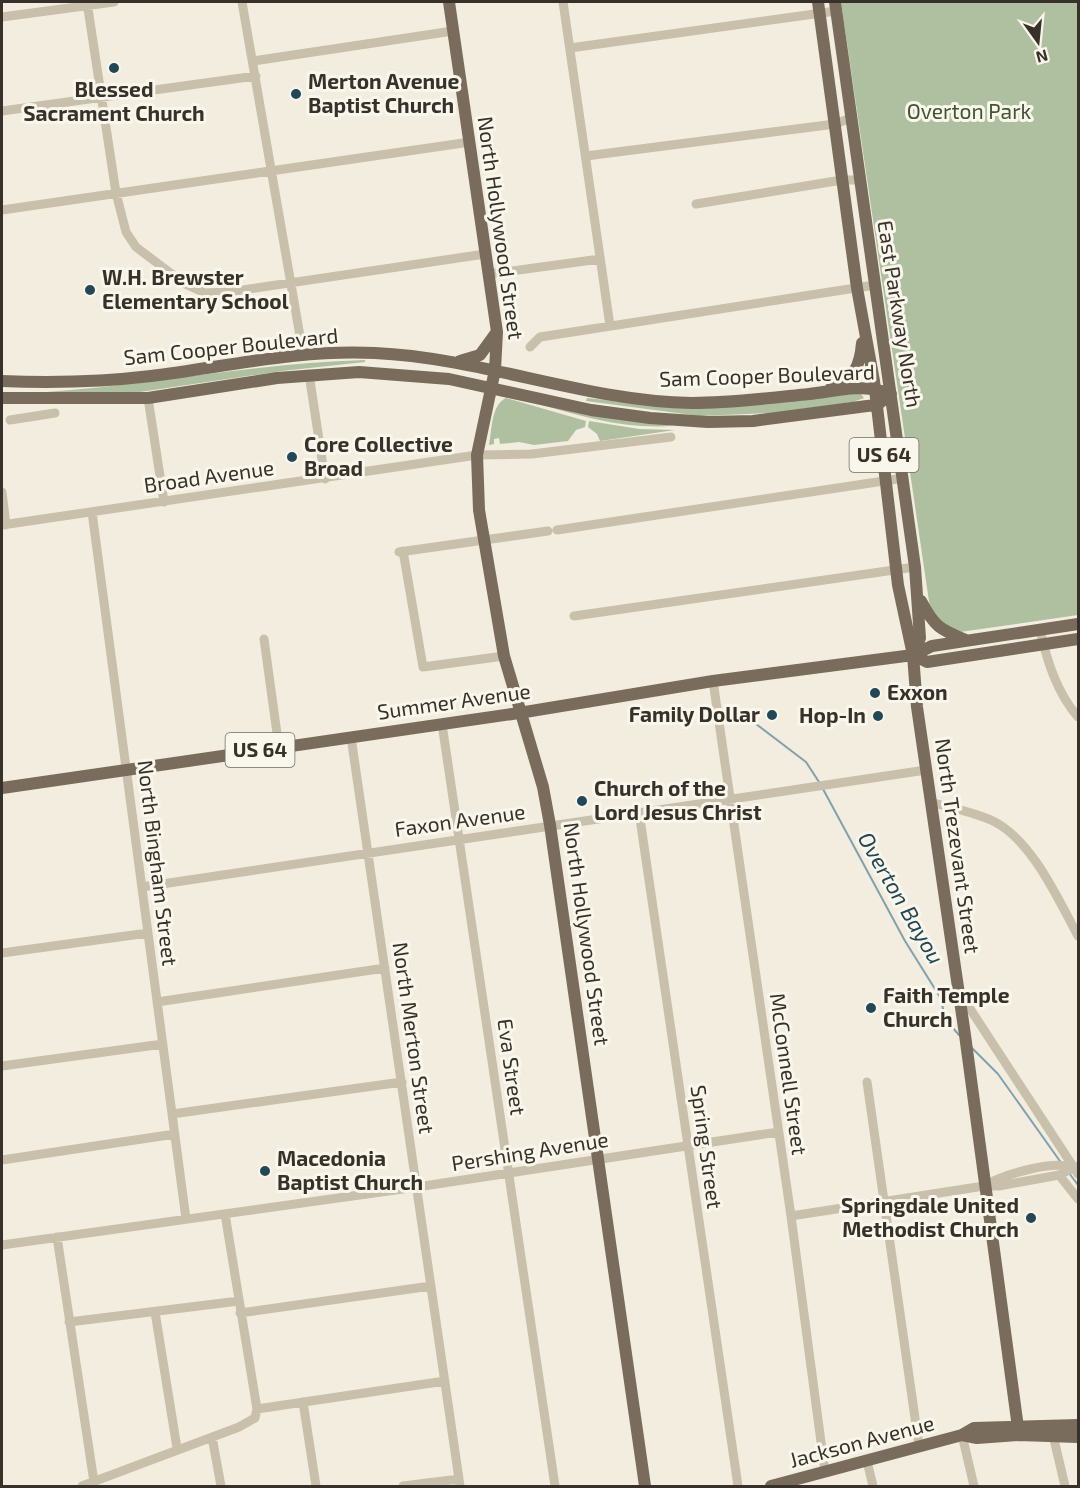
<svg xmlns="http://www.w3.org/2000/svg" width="1080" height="1488" font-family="'Exo 2',sans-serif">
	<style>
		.green { fill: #aec0a0 }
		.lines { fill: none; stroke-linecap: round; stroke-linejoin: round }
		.stream { stroke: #80a1ad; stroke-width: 2 }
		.minor { stroke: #c9c0ab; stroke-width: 9 }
		.major { stroke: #796c5c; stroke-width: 12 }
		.poi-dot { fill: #224757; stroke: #f9f6eb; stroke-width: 2 }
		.labels { text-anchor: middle; stroke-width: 6; stroke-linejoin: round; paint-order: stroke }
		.shield { fill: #f9f6eb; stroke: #726c64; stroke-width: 1.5 }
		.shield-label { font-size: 20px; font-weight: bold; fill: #38312a }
		.poi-label { font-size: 21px; font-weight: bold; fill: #38312a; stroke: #f9f6eb; text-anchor: start }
		.park-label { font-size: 21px; fill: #3e552f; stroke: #f9f6eb }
		.street-label { font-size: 21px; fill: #38312a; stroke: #f9f6eb }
		.water-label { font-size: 22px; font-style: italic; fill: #224757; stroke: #f9f6eb }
	</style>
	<rect width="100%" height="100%" fill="#f2eddf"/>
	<!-- green -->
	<path class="green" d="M841,2h237v613l-118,17h-8l-21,-17z
		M365,360v2l-83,9 -149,22 -86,2v-3c107,-8 211,-29 318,-32z
		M860,393l4,5 -11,4 -83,11 -70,3 -114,-15 1,-3 71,8 67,1z
		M506,398l80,23 -1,6 -9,3 -8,11 -34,4 -15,-3 -19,2 -1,-6 -5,1v5l-5,1c3,-15 2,-40 17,-47z
		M542,405l131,21c-48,3 -86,-8 -131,-21z
		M589,421l50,8 36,1 -75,11 -3,-7 -9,-7z"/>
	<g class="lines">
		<!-- stream -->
		<path class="stream" d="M752,721l54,41 13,20
			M823,789l82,152 35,56 6,23 13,15
			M972,1048l26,26 64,90
			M1069,1173l9,12"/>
		<!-- minor -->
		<path class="minor" d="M87,2l29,191 10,39 10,15 49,37 20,9 24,-1 256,-38
			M242,2l58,334
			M563,2l47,324
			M2,17l112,-15
			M570,48l266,-37
			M253,61l200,-30
			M2,111l254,-35
			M586,156l249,-32 16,-6
			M696,204l146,-24h18
			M2,210l468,-68
			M489,274l111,-15
			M530,347l10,-10 335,-52
			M309,374l16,105
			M148,398l16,104
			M10,420l45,-7
			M2,492l4,33
			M92,512l94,707
			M2,525l475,-70 55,-1 139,-17
			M557,530l347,-52
			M403,551l20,116 81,-11
			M399,552l149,-21
			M574,616l341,-49
			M1040,630c7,31 17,63 38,87
			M264,639l15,109
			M713,681l78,535 34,256
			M442,724l113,762
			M351,737l109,749
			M930,802c20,6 44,10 63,19 39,19 65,78 85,115
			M639,812l99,674
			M142,887l784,-117
			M2,953l146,-20
			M961,995l117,179
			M157,1002l228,-34
			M2,1066l161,-22
			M867,1082l52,364
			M172,1114l230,-32
			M2,1160l173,-26
			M1059,1175l19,24
			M984,1186c18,-11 71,-27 89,-18
			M225,1214l32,195
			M791,1216l193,-30h15l60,-11 19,-9
			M57,1237l37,245
			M2,1245l415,-58 361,-55
			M155,1312l22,136
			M240,1313l191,-27
			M69,1322l170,-21
			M303,1402l13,84
			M1052,1431l13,55
			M962,1435l12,51
			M212,1437l9,49
			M867,1461l6,25
			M82,1486l157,-59 16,-9 2,-9 188,-28
			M403,1486l56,-7"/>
		<!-- major -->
		<path class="major" d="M449,2l48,330 -2,38 -18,85 2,55 25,146 39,131 7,38 95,661
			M818,2l39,286 17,93 24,204 15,70 4,52 48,328 54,400
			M835,2l80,565 5,71 -7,17
			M460,361l20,-6 16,-22
			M2,381c50,2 99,1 149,-5 74,-9 148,-27 224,-23 108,5 209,48 317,50 39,0 78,-5 117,-9 22,-2 51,-10 72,-3
			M831,388c23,-9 29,-21 31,-45
			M2,398h146l129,-20 82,-6 90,7 142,31 59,8 58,4 45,-1 114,-15 10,-1 14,-11
			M921,601c13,25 19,29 45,39
			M913,655l14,7 151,-23
			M2,788l517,-75 194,-32 200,-26 19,-9 146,-22
			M962,1435l15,3 42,-3 59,2
			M771,1486l191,-51 12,-7 104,-3"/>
	</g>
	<!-- markers -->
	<g class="poi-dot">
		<circle cx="114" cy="68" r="6"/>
		<circle cx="296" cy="94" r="6"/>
		<circle cx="90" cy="290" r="6"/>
		<circle cx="292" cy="457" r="6"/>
		<circle cx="875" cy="693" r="6"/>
		<circle cx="772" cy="715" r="6"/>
		<circle cx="878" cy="716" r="6"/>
		<circle cx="582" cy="801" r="6"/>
		<circle cx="871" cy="1008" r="6"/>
		<circle cx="265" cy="1171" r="6"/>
		<circle cx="1031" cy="1218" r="6"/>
	</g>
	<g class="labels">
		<!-- shield labels -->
		<g class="shield">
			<rect x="849.5" y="438" width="69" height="34" rx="4.5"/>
			<rect x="225.5" y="733" width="69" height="34" rx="4.5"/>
		</g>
		<g class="shield-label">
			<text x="884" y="462">US 64</text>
			<text x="260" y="757">US 64</text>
		</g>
		<!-- poi labels -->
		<g class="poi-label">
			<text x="308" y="89">Merton Avenue<tspan x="308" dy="24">Baptist Church</tspan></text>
			<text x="114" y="97" text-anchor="middle">Blessed<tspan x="114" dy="24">Sacrament Church</tspan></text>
			<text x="102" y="285">W.H. Brewster<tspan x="102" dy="24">Elementary School</tspan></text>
			<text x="304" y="452">Core Collective<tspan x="304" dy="24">Broad</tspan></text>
			<text x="887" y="700">Exxon</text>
			<text x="760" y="722" text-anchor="end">Family Dollar</text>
			<text x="866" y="723" text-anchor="end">Hop-In</text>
			<text x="594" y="796">Church of the<tspan x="594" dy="24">Lord Jesus Christ</tspan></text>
			<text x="883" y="1003">Faith Temple<tspan x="883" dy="24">Church</tspan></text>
			<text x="277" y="1166">Macedonia<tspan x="277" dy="24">Baptist Church</tspan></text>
			<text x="1019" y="1213" text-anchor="end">Springdale United<tspan x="1019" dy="24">Methodist Church</tspan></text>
		</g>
		<!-- park labels -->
		<g class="park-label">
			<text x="969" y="119">Overton Park</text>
		</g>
		<!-- street labels -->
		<g class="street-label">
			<text transform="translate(500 228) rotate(82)" y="7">North Hollywood Street</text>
			<text transform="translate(899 314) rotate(81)" y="7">East Parkway North</text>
			<text transform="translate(231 347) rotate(-6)" y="7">Sam Cooper Boulevard</text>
			<text transform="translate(767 376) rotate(-2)" y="7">Sam Cooper Boulevard</text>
			<text transform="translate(209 477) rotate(-8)" y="7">Broad Avenue</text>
			<text transform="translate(454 702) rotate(-8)" y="7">Summer Avenue</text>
			<text transform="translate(460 821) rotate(-8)" y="7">Faxon Avenue</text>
			<text transform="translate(957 846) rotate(82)" y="7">North Trezevant Street</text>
			<text transform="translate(157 863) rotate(83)" y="7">North Bingham Street</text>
			<text transform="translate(586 934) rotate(82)" y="7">North Hollywood Street</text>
			<text transform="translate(413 1038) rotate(82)" y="7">North Merton Street</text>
			<text transform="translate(511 1067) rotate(82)" y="7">Eva Street</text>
			<text transform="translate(788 1074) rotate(82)" y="7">McConnell Street</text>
			<text transform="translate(706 1147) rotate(82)" y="7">Spring Street</text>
			<text transform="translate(530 1152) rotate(-9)" y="7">Pershing Avenue</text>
			<text transform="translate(862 1442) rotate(-15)" y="7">Jackson Avenue</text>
		</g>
		<!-- water labels -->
		<g class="water-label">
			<text transform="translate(901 898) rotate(60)" y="8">Overton Bayou</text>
		</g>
	</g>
	<!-- border -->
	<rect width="1080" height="1488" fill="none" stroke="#38312a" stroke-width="6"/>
	<!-- north arrow -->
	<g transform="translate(1038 42) rotate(165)" stroke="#f9f6eb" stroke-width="4.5" paint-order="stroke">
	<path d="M0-4.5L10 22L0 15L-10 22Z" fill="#38312a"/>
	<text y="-9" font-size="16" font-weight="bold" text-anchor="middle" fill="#38312a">N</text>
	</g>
</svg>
